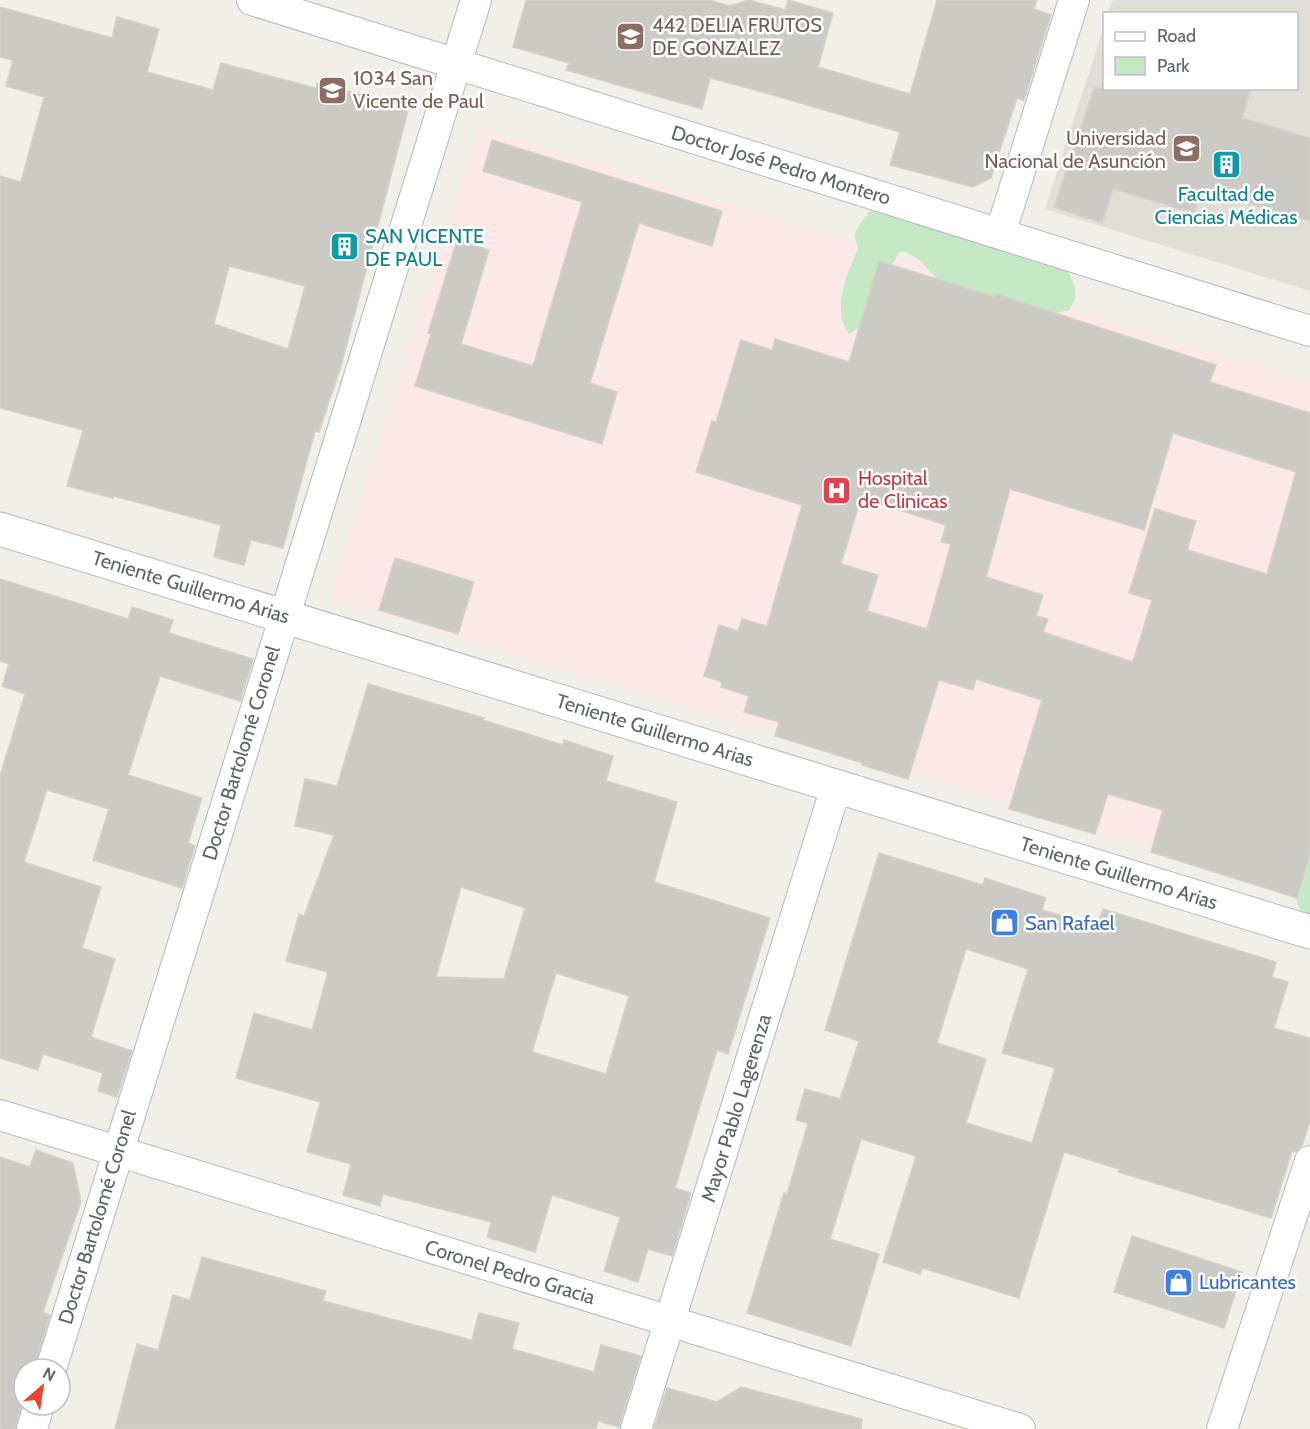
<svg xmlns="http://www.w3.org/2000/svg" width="1310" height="1429" font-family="Cabin,sans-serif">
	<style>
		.education { fill: #e1ded6 }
		.medical { fill: #fce8e6 }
		.green { fill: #c5e8c5 }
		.building { fill: #cccac5; stroke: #d6d1c6; stroke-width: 1.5; fill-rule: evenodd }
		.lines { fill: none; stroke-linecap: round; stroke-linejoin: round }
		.street-casing { stroke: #b5b8bc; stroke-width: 32 }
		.secondary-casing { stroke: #b6babf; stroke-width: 35 }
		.street { stroke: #fff; stroke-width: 30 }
		.secondary { stroke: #fff; stroke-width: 33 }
		.labels { text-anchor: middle; stroke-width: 5; stroke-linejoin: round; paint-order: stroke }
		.education-label { font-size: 20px; fill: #785e54; stroke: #fff; text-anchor: start }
		.street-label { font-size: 20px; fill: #5f6368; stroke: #fff }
		.culture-label { font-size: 20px; fill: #0d838f; stroke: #fff }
		.health-label { font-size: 20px; fill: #be3a42; stroke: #fff; text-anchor: start }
		.shop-label { font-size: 20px; fill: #366cbe; stroke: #fff; text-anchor: start }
	</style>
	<rect width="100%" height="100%" fill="#f1efe8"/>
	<!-- education -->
	<path class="education" d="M1113,0h197v291l-265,-82 59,-183v62h192v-74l-188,-1z"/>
	<!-- medical -->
	<path class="medical" d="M479,129l831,253v511l-980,-295z"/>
	<!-- green -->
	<path class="green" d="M873,208l189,53c10,17 20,31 7,49l-35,8 -84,-32 -14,-8 -18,-19 -14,-8 -5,2 -14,23 -19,47 -17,11c-18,-25 -2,-60 9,-85l-4,-14 7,-13z
		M1310,822v93c-9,-2 -14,-11 -14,-20z"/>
	<!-- building -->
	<path class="building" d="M526,0h183l21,6 19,-6 36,10 3,-10 45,13 -15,54 92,27 27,-94h100l-3,9 17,6 -27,85 -7,-2 -26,80 -18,9 -83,-22 10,-33 -138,-40 -52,-14 -8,31 -136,-39 3,-7 -56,-16z
		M0,7l112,31 5,-21 42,12 -12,43 66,18 8,-27 95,25 1,-5 92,24 -68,259 -22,66 -4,-1 -32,117 -32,-8 -7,25 -30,-8 7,-32 -107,-29 -1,2 -46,-12 16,-56 -83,-22v-232l21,6 23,-85 -38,-11 7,-26 -13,-3zM229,266l76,20 -17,63 -74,-25z
		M1094,88h157l-9,30 68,20v83l-109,-32 -7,24 -81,-24 -11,34 -48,-16z
		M492,140l230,71 -10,35 -73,-23 -49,160 27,9 -15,52 -187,-58 16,-52 -3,-1 29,-93 32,10 -28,94 72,22 49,-164 -99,-31z
		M879,261l116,36 1,-3 220,71 -6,17 100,31v441l-13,44 -146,-46 12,-42 -55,-16 -13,40 -86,-25 33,-109 -66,-21 -3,11 -34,-10 -31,99 -46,-14 1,-2 -88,-27 4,-14 -35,-10 5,-16 -28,-9 1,-5 -18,-6 15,-51 19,6 4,-12 25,7 35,-121 -106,-33 16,-51 4,1 25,-82 31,10 3,-11 74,23zM1173,433l123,39 -29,102 -80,-24 9,-29 -41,-12 -26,84 23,7 -19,62 -90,-30 5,-13 -12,-3 7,-21 -57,-18 24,-88 134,41zM861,498l85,27 -5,17 10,2 -24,85 -60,-18 11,-36 -37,-11z
		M395,558l79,24 -16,52 -79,-24z
		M0,579l128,40 4,-12 41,13 -4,13 84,26 -13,42 -80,-25 -32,99 74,23 -14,45 7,3 -13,42 -89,-28 16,-51 -62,-19 -23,72 77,25 -19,61 33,11 -24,78 41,14 -15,46 -19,-6 5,-18 -60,-19 -5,16 -38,-12v-282l25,-82 -23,-8 7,-22 -9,-3z
		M368,684l116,34 -1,2 80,25 1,-5 49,16 -7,25 71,21 -23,80 116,36 -42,136 -11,-4 -42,138 16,5 -19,63 -24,-7 -10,33 -34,-11 16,-54 -68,-22 -17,57 -48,-15 4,-15 -108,-28 -3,12 -37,-11 8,-31 -44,-12 13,-50 -84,-24 18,-65 58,17 16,-58 -42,-11 13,-47 5,2 30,-81 -39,-9 10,-47 32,7zM461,887l64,21 -21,71 -68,-2zM556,973l73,23 -23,78 -74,-22z
		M879,853l104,32 2,-7 61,20 -4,12 55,16 6,-17 173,53 -4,15 16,5 -14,46 36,10v83l-8,25 -6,6 -4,-1 -21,67 -153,-46 1,-3 -55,-17 -45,146 -97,-30 -2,6 -37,-12 33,-106 -55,-17 -31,100 49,15 -28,92 -104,-33 37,-120 3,1 21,-71 -12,-3 9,-31 35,10 19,-58 -34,-11zM966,949l62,20 -26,84 53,15 -23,75 -66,-20 20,-64 -49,-16z
		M36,1150l37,13 8,39 -38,110 7,3 -16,54h-10v28l-9,32h-15v-272l30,10z
		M1132,1236l110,36 -18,56 -110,-36z
		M202,1257l124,34 -3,10 149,39 7,-27 40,10 -7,26 82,23 7,-27 40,11 -22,71 -21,-6 -2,8h-481l22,-85 21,6 15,-55 17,5z
		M741,1387l121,32 -1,10h-207l13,-41 50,14z"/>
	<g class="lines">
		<defs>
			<path id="street" d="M252,0l1058,331
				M1000,234l74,-234
				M0,1115l1020,314
				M51,1369l425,-1369
				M32,1429l7,-24
				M636,1429l200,-642
				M1222,1429l88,-268"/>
			<path id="secondary" d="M0,529l1310,403"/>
		</defs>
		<!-- street casing -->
		<use href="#street" class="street-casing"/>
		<!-- secondary casing -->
		<use href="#secondary" class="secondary-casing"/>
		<!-- street -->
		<use href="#street" class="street"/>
		<!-- secondary -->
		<use href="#secondary" class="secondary"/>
	</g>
	<!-- icons -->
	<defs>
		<symbol id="school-square" viewBox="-11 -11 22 22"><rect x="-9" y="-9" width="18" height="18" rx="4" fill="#8d6e63" stroke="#fff"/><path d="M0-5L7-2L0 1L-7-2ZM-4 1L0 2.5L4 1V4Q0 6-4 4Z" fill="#fff"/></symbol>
		<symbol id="university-square" viewBox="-11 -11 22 22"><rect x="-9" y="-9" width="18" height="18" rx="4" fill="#8d6e63" stroke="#fff"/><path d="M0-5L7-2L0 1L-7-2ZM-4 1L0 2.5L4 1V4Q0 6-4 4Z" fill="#fff"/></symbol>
		<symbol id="building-square" viewBox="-11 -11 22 22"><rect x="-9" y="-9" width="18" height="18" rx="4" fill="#0f9aa8" stroke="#fff"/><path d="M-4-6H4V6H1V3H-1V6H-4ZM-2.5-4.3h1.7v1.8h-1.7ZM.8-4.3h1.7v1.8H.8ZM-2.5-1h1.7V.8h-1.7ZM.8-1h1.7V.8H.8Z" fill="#fff"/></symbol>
		<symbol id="hospital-square" viewBox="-11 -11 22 22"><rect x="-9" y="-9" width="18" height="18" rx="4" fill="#e0444e" stroke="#fff"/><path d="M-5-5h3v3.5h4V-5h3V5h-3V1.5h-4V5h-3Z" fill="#fff"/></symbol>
		<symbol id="shop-square" viewBox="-11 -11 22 22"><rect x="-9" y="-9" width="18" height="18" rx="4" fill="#3f7fe0" stroke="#fff"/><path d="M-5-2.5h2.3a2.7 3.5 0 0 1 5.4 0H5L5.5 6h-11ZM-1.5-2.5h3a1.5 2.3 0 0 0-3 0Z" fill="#fff"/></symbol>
	</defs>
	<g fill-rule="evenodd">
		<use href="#school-square" x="614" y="20" width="33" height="33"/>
		<use href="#school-square" x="316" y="74" width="33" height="33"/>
		<use href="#university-square" x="1170" y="132" width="33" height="33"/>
		<use href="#building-square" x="1210" y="148" width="33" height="33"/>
		<use href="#building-square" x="328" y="230" width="33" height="33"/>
		<use href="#hospital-square" x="820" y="474" width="33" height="33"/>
		<use href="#shop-square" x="988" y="906" width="33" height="33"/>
		<use href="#shop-square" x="1162" y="1266" width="33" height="33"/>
	</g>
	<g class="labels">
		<!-- education labels -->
		<g class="education-label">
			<text x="652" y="32">442 DELIA FRUTOS<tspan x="652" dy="23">DE GONZALEZ</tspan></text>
			<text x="353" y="85">1034 San<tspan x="353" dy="23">Vicente de Paul</tspan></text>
			<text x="1166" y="145" text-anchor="end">Universidad<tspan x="1166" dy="23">Nacional de Asunción</tspan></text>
		</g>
		<!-- street labels -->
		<g class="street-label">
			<text transform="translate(781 165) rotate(17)" y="7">Doctor José Pedro Montero</text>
			<text transform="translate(191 587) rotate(17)" y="7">Teniente Guillermo Arias</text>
			<text transform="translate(655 730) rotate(17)" y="7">Teniente Guillermo Arias</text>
			<text transform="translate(241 753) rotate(-73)" y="7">Doctor Bartolomé Coronel</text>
			<text transform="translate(1119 873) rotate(17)" y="7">Teniente Guillermo Arias</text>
			<text transform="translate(736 1108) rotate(-73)" y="7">Mayor Pablo Lagerenza</text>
			<text transform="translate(97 1217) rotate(-73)" y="7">Doctor Bartolomé Coronel</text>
			<text transform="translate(510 1272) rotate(17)" y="7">Coronel Pedro Gracia</text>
		</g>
		<!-- culture labels -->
		<g class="culture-label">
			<text x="1226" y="201">Facultad de<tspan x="1226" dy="23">Ciencias Médicas</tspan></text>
			<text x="365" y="243" text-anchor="start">SAN VICENTE<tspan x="365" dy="23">DE PAUL</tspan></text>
		</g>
		<!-- health labels -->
		<g class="health-label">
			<text x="858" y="485">Hospital<tspan x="858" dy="23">de Clinicas</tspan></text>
		</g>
		<!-- shop labels -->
		<g class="shop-label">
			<text x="1025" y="930">San Rafael</text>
			<text x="1199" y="1289">Lubricantes</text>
		</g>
	</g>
	<!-- legend -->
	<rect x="1103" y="12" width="195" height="78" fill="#ffffff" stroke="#bfc1c3" stroke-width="1.5"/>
	<rect x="1115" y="32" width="30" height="9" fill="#ffffff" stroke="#bfc1c3" stroke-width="1.5"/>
	<text x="1157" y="42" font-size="18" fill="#5f6368">Road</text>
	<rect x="1115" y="57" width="30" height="18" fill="#c5e8c5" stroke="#bfc1c3" stroke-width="1.5"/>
	<text x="1157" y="72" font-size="18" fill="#5f6368">Park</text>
	<!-- north arrow -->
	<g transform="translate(42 1387) rotate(29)"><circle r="28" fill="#ffffff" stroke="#bfc1c3" stroke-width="1.5"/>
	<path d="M0-4.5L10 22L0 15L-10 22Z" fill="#ea4335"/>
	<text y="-9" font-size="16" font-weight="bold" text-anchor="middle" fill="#5f6368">N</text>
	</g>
</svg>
